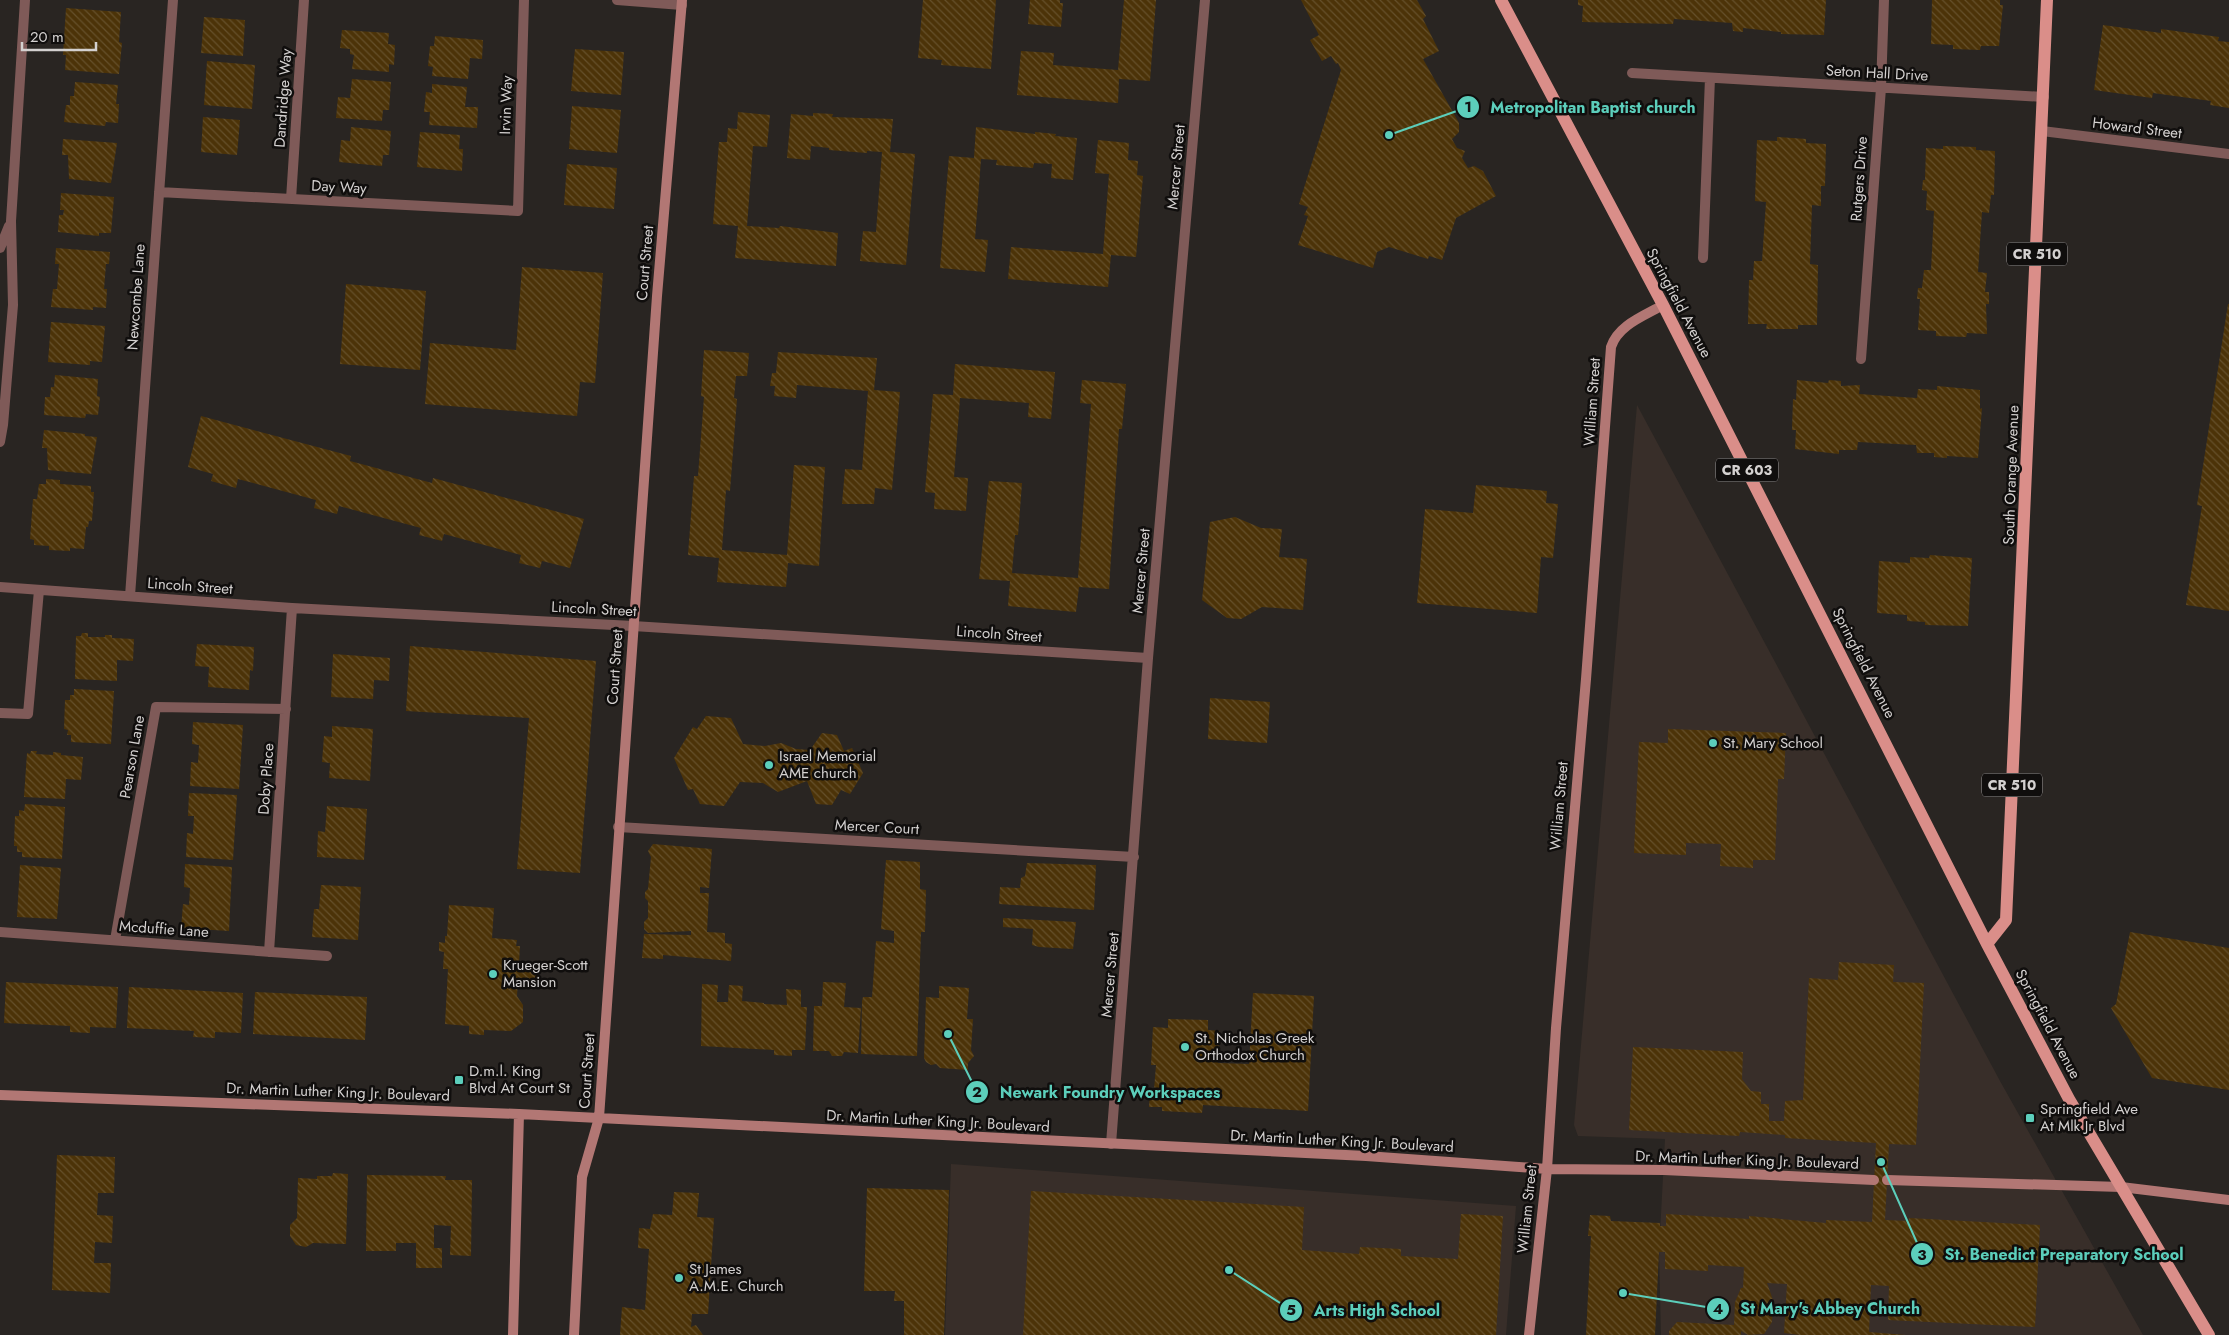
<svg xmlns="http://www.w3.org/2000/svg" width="2229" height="1335" font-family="Jost,sans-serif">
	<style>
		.built { fill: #382e29 }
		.building { fill: url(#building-back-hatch) }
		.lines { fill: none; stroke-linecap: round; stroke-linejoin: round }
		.street { stroke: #7f5a58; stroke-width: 10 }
		.secondary { stroke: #b27774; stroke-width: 10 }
		.primary { stroke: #da8e89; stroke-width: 12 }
		.poi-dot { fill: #5ccebb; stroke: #100e0d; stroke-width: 2 }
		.labels { text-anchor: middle; stroke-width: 5; stroke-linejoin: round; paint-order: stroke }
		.shield { fill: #100e0d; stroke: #999696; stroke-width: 1 }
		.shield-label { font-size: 14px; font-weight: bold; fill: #d4d1d0 }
		.street-label { font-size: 15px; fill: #d4d1d0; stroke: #100e0d }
		.poi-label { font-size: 15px; fill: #d4d1d0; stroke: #100e0d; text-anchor: start }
		.leader { fill: none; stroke: #5ccebb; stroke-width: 2 }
		.callout-dot { fill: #5ccebb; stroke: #100e0d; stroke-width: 2 }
		.mark-label { font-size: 15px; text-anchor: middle; font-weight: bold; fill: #111 }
		.callout-label { font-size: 16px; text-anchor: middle; font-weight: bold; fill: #5ccebb; stroke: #100e0d; stroke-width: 5; stroke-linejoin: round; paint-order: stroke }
	</style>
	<defs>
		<pattern id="building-back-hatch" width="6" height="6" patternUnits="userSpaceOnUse" patternTransform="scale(1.25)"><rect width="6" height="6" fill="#4c3308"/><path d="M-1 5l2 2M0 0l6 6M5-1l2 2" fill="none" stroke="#65502b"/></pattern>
	</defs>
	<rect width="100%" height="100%" fill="#292522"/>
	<!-- built -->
	<path class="built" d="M1637,405l363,676 143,254h-482l-2,-83 6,-113 -87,-3 -4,-11z
		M951,1164l565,42 -10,129h-561z"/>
	<!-- building -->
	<path class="building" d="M923,0h73l-5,69 -50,-4 1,-5 -24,-2z
		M1030,0h30v3h3l-2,24 -33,-3z
		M1124,0h32l-6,81 -31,-2 -1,24 -101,-8 4,-44 33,2 -1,12 65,5z
		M1301,0h116l9,16 -3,3 16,32 -16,8 36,64v9l-7,7 5,9 8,3 -3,7 6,10 6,-2 9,5 13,25 -40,22 -14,42 -13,-4 -1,3 -39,-12 -12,5 -4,16 -75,-23 10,-29 -4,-1 4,-8 -9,-3 42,-134 -3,-7 -2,1 -5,-8 -9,5 -12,-21 9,-5z
		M1578,0h248l-2,35 -43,-1v-2l-38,-4v4l-10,-1 -1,-8 -58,-4 -1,5 -91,-2 1,-16 -5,-1z
		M1932,0h68v5h3l-4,41h-18l-1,4 -27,-1v-4l-22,-1z
		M66,8l55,4 -2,30 3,1 -3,31 -54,-4 1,-15h-3z
		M204,17l41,3 -2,36 -42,-3z
		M2103,25l58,8v-4l58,8 -1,4 11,1v66l-19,-3 1,-4 -58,-8 -1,5 -58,-8z
		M342,30l47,3 -1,11 7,1 -1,20 -5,-1v8l-37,-3 2,-14 -4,-1v-5l-10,-1z
		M435,36l48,4 -1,19 -12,-1 -2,21 -36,-3 1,-9 -5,-1 2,-20h4z
		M575,49l49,3 -3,43 -50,-4z
		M207,61l48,4 -3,44 -48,-4z
		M352,79l39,3 -2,28h-6l-1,11 -46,-3 2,-21 12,1z
		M75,82l43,3 -2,19h3l-1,19 -12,-1 -1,4 -41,-4 2,-17h4v-9h4z
		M432,84l35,3 -2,20h13l-1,21 -48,-3 1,-13h-6l2,-20 6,1z
		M572,106l49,4 -4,43 -48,-4z
		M738,112l32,3 -3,32 -14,-1 -6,80 32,2 1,-2 58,7 -2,33 -101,-8 3,-32 -25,-2 6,-82h8l1,-14 9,1z
		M813,113l20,1 -1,3 61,2 -3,33 25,2 -9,111 -46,-4 3,-30 13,1 6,-80 -15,-1v2l-38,-3v-2l-18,-2 -1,14 -23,-2 4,-44 22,2z
		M203,117l37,3 -3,35 -36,-3z
		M351,127l40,4 -2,24h-6l-1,11 -43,-4 2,-22 9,1z
		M976,127l59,7v-2l21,2 -1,2 22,2 -4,42 -22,-2 1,-14 -18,-1 -1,5 -37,-3 1,-5 -16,-1 -6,80 13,1 -3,32 -45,-4 9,-112 25,2z
		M420,132l40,3 -1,14h4l-1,22 -45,-4z
		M1777,137l29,2v4l20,1 -1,42h-4v20l-9,-1 -2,59 8,1 -1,60h-19v4h-32l1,-5h-19l1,-44h4l1,-19h8l4,-59 -11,-1 2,-61 20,1z
		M63,139l54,4 -6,40 -42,-4 -1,-24h-6z
		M1098,140l31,3 -1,17 10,1 -1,14 6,1 -7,81 -25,-2 -3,32 -100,-8 3,-32 92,7 6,-80 -14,-1z
		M1943,146l33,1v3l19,1 -1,44h-3l-2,18 -7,-1 -4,60 9,1 -2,19h4v12h-3l1,30 -20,-1 -1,4 -30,-1v-5l-18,-1 2,-31h-3l1,-11h4l2,-18h7l3,-59 -8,-1 1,-19 -5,-1 1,-10h2l1,-32 17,1z
		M567,164l50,4 -3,41 -50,-4z
		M61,193l53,4 -3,36h-12v3l-41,-4 1,-17h4l1,-5h-4z
		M56,248l54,4 -1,12h-3l-2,25h3l-1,19 -13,-1v3l-42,-3 2,-18h4l2,-25h-4z
		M522,267l81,6 -8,110 -15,-1 -3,34 -152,-12 5,-61 86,7z
		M346,284l80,7 -6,79 -80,-6z
		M2228,304h1v307l-43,-6 16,-99 -5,-1z
		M51,322l54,4 -3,36 -12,-1v4l-42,-3z
		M704,350l45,3 -2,23h-11l-2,22 3,1 -7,92 -4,-1 -4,60 65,5 7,-90 31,2 -6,99 -31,-3 -2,24 -69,-5 2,-24 -31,-3 6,-79h4l6,-79 -3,-1z
		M778,352l99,6 -3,32 26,2 -8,98 -17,-2 -1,16h-32l3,-35 17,1 6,-79 -71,-6 -1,13 -22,-2 1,-10h-5l2,-13h4z
		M955,364l100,8 -4,47 -23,-2 1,-14 -69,-5 -6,79 14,1 -2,33 -32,-2 1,-16 -10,-1 8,-98 20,1z
		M55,375l43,4 -1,17 3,1 -2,18 -12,-1 -1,4 -41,-3 1,-18h5l1,-10h3z
		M1082,380l44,4 -4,45h-3l-10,160 -30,-2 -3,25 -68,-6 2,-25 -31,-2 10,-98 33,2 -4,52h-3l-3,38 66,5 13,-174 -11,-1z
		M1797,380l31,3 1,-3 12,1v5l19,-1 -1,9 58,4 1,-9 19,1v-4l43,4v19l2,-1 -4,50 -31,-2v2l-13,-1v-4h-17l-1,-8 -58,-3 -1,8h-18v4l-44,-5 1,-19h-4l1,-31 3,1z
		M201,416l150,40 -1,5 82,22 1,-5 151,41 -14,49 -28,-7 -2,7 -21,-5 2,-8 -77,-21 -2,7 -23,-6 2,-7 -82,-22 -2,8 -23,-6 2,-8 -78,-21 -2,9 -25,-7 2,-7 -25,-7z
		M44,430l41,4v2l12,1 -6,37 -43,-4 -1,-22h-5z
		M46,479l14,1v4l31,2v6h3l-2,29h-3l-1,6h-2l-2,22 -14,-1v3l-21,-1v-4l-15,-1v-5l-4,-1 3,-40h4l2,-15h7z
		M1476,485l71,6 -1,12 12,1 -5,54 -12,-1 -4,56 -120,-10 8,-94 48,4z
		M1235,517l26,11 21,1 -3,28 28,2 -4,51 -41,-3 -21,12 -14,-1 -25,-18 8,-78z
		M1930,555l42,3 -4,68 -43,-1v-3l-18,-1v-6l-30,-2 2,-52 31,2v-6l19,1z
		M82,633h6v4h17v-2h7v3l22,1 -1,22 -16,-1v21l-42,-2 1,-43h5z
		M197,644l57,3 -1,24 -3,-1 -1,20 -41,-3 1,-20 -14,-1z
		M410,646l186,15 -16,212 -63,-4 12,-151 -123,-7z
		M333,654l57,4 -1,23 -15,-1 -1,19 -42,-2z
		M74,689l40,2 -3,53 -40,-2v-7h-4l1,-5 -4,-1 1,-29h5v-5h4z
		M1210,698l60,4 -3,41 -59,-4z
		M706,716l25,2 12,26 22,2 16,-3 15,6 14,1 12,-17 15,2 7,16 8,-3 11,25 -13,21 -9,-4 -9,15 -16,-1 -9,-23 -29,11 -15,-9 -23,-1 -16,24 -24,-2 -7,-15 -5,1 -14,-32 19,-31 4,2z
		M193,722l50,3 -4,64 -49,-3 1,-24 7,1 1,-18 -7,-1z
		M332,726l41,3 -3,52 -41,-3 1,-15 -8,-1 2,-26 8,1z
		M1668,729l118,4 -2,46h-6l-3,81h-22v8l-33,-2 1,-22 -35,-1v12l-52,-2 5,-111 29,1z
		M31,751h6l-1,3 17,1v-3l8,1v2l22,2 -2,23 -15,-1 -1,20 -41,-2 3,-44 3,1z
		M189,793l48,2 -4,65 -47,-3 1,-24 6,1 1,-18h-6z
		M25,804l40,3 -3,52 -40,-2v-5h-5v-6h-3l1,-30h4v-6l5,1z
		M327,806l40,3 -3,51 -47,-3 1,-26 7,1z
		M653,844l59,5 -3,39 -9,-1v6h9l-2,39 18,1v10l7,1 -1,17 -68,-6v4l-21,-1 2,-24 47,1v-4l-43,2 -4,-4v-7l4,-4v-17l-3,-3v-6l3,-3 3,-32 -3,-6z
		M886,860l34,2v27l6,1 -1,42h-4l-4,124 -56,-2 1,-53 1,-4h9l4,-56 18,2v-12l-13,-2z
		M1027,863l69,2 -2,45 -95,-6 1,-17 20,1 1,-10 4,-2z
		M185,864l47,3 -3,64 -48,-3 2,-24 6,1 1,-17 -6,-1z
		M20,865l41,3 -4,51 -40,-2z
		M321,885l40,2 -3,53 -46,-3 2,-28h5z
		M449,905l45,3 -2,30 25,2 -1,6h4l-1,17 19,1 -1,16 -19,-1 -1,17 6,9v17l-12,9 -27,-1v5l-15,-1v-8l-24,-2 3,-55h-5l1,-17 -5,-1v-9l6,1v-7h2z
		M1003,918l73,4 -3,27 -34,-2 -7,-2 1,-16 -30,-2z
		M2130,932l99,16v142l-77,-12 -41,-70 5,-4z
		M1839,962l55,3 -1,17 31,1 -8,162 -27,-1 -4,76 24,1v-3l131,7 -5,102 -147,-7 1,-34 -18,-1 -2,47 37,3h-106l-16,-2 3,-49 -20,-1 6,17 -1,22 -8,12 -16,1 -7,-4v4h-72v-4l8,-9 57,3 1,-23 6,-14h2l1,-21 -36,-2v6l-43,-2v-17h-6l-4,83h-69l5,-99h-3l2,-21 20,1 1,5 49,2v3h6v-12l83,5v-3l77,7v-3l46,2 4,-79 -91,-5v-3l-45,-3 -1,4 -110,-6 4,-83 110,5 -1,27 9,12 10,1v12h8v17h15l1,-20 18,-1 6,-122 29,2z
		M6,982l112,5 -2,41 -26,-1v6l-20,-1v-6l-66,-3z
		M823,982l23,1 -2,24 17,1 -3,45 -14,-1 -2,4h-10l-3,-5h-16l1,-45h8z
		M702,984l16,1 -1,17h11l1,-17 14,1 -1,15 22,2v1l23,1 -1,-16 15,1v17h6l-2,43h-13v6l-18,-1v-5l-73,-4z
		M939,986l30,2 -2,31h6l-2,31 3,6 -6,7v7l-28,-2 -4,-4 -5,1 -5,-3 -2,-4 2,-61 13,1z
		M129,987l114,6 -2,40 -26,-1v6l-22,-1 1,-6 -67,-3z
		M255,992l112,5 -2,43 -112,-6z
		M1253,993l61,3 -6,115 -105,-6 -1,8 -40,-2v-4h-13l1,-18 4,1 2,-25h-5l2,-38 15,1v-9l40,1v10l12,1 -2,32 31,1z
		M57,1155l58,2 -1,36h-16l-1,22 16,1 -1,27 -17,-1 -1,21h17l-1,30 -58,-3z
		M333,1173l15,1 -2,70 -33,-1 -7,4 -10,-2 -6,-9v-11l7,-7 1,-40 19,1v-3h15z
		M367,1175l79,1 -1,4h27l-1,76 -21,-1 1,-29 -17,-1v23h8v20h-26v-25h-20v8h-30z
		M867,1188l82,2 -5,145h-40v-34h-10l1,-10h-31z
		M1031,1191l273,16 -2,43 57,4 1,-7 41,2v7l57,3 3,-45 42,2 -7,119h-473z
		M674,1192l25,1 -2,24 17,1 -6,96h-16l-1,13 5,-2 7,10h-83l2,-28 23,3 4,-61 -11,-1 1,-20 11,1 3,-15 19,1z"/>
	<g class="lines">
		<!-- street -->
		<path class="street" d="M617,0l65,5
			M1632,73l412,24
			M2042,131l187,23
			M159,192l359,19 6,-211
			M291,199l13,-199
			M0,248l9,-22
			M1703,258l7,-180
			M1861,359l20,-271 3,-88
			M0,442l3,-17 10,-120 -2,-84 14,-221
			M0,587l292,21 341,18 515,32
			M130,596l43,-596
			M0,713l28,1 11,-124
			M618,827l516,30
			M0,932l327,24
			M115,940l41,-233 130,2
			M269,952l23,-344
			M1111,1144l37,-486 57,-658"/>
		<!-- secondary -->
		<path class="secondary" d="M0,1095l519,19 847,42 181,13 117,1 210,10
			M1887,1180l234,7 108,13
			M513,1335l6,-221
			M574,1335l8,-158 17,-59 58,-822 25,-296
			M1529,1335l18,-166 9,-141 30,-349 25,-332c7,-22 33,-31 52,-42"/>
		<!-- primary -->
		<path class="primary" d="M1501,0l162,305 324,639 82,155 140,236
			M1987,944l19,-24 41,-920"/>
	</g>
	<!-- markers -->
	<g class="poi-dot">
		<circle cx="1713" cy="743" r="5"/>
		<circle cx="769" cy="765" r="5"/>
		<circle cx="493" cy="974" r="5"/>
		<circle cx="1185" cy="1047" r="5"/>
		<rect x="454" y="1075" width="10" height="10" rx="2.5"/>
		<rect x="2025" y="1113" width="10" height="10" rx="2.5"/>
		<circle cx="679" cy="1278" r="5"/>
	</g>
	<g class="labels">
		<!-- shield labels -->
		<g class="shield">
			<rect x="2007" y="242.5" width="60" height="23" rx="4"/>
			<rect x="1716" y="458.5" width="62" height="23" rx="4"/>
			<rect x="1982" y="773.5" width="60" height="23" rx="4"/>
		</g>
		<g class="shield-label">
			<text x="2037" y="259">CR 510</text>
			<text x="1747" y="475">CR 603</text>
			<text x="2012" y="790">CR 510</text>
		</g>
		<!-- street labels -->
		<g class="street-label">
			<text transform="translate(1877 73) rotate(3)" y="5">Seton Hall Drive</text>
			<text transform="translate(283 98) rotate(-86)" y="5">Dandridge Way</text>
			<text transform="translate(506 105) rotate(-88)" y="5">Irvin Way</text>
			<text transform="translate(2137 128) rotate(7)" y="5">Howard Street</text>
			<text transform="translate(1176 167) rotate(-85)" y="5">Mercer Street</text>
			<text transform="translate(1859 179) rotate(-86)" y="5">Rutgers Drive</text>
			<text transform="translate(339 187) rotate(3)" y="5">Day Way</text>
			<text transform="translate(645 263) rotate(-85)" y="5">Court Street</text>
			<text transform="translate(136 297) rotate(-86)" y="5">Newcombe Lane</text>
			<text transform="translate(1679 303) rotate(62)" y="5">Springfield Avenue</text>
			<text transform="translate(1592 402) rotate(-86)" y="5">William Street</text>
			<text transform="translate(2011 475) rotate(-88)" y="5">South Orange Avenue</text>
			<text transform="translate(1141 571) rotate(-85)" y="5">Mercer Street</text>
			<text transform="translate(190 586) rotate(4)" y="5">Lincoln Street</text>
			<text transform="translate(594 609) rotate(3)" y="5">Lincoln Street</text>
			<text transform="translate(999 634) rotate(4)" y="5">Lincoln Street</text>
			<text transform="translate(1864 663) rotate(63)" y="5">Springfield Avenue</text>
			<text transform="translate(615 667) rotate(-86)" y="5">Court Street</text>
			<text transform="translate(132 757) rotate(-80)" y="5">Pearson Lane</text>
			<text transform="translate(266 779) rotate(-86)" y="5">Doby Place</text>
			<text transform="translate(1559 806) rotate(-85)" y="5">William Street</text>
			<text transform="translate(877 827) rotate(3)" y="5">Mercer Court</text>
			<text transform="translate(164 929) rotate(4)" y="5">Mcduffie Lane</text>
			<text transform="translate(1110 975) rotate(-85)" y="5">Mercer Street</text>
			<text transform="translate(2048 1024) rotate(62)" y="5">Springfield Avenue</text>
			<text transform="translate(587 1071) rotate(-86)" y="5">Court Street</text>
			<text transform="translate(338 1092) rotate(2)" y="5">Dr. Martin Luther King Jr. Boulevard</text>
			<text transform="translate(938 1121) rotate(3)" y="5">Dr. Martin Luther King Jr. Boulevard</text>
			<text transform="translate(1342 1141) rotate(3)" y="5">Dr. Martin Luther King Jr. Boulevard</text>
			<text transform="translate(1747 1160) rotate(2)" y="5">Dr. Martin Luther King Jr. Boulevard</text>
			<text transform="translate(1527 1209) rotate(-84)" y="5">William Street</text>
		</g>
		<!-- poi labels -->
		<g class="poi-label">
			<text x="1723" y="748">St. Mary School</text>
			<text x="779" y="761">Israel Memorial<tspan x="779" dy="17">AME church</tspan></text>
			<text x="503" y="970">Krueger-Scott<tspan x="503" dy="17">Mansion</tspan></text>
			<text x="1195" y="1043">St. Nicholas Greek<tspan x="1195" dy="17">Orthodox Church</tspan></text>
			<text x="469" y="1076">D.m.l. King<tspan x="469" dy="17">Blvd At Court St</tspan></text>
			<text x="2040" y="1114">Springfield Ave<tspan x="2040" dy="17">At Mlk Jr Blvd</tspan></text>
			<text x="689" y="1274">St James<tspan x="689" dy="17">A.M.E. Church</tspan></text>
		</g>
	</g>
	<!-- callouts -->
	<path class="leader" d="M1389 135L1468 107M948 1034L977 1092M1881 1162L1922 1254M1623 1293L1718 1309M1229 1270L1291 1310"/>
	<g class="callout-dot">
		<circle cx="1389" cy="135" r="5"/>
		<circle cx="948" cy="1034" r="5"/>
		<circle cx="1881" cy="1162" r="5"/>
		<circle cx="1623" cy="1293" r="5"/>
		<circle cx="1229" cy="1270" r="5"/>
		<circle cx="1468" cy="107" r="12"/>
		<circle cx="977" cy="1092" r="12"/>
		<circle cx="1922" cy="1254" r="12"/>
		<circle cx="1718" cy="1309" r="12"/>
		<circle cx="1291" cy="1310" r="12"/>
	</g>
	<g class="mark-label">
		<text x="1468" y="112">1</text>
		<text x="977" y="1097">2</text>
		<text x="1922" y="1260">3</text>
		<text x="1718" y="1314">4</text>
		<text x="1291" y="1315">5</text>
	</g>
	<g class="callout-label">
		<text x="1593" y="113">Metropolitan Baptist church</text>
		<text x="1110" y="1098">Newark Foundry Workspaces</text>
		<text x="2064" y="1260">St. Benedict Preparatory School</text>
		<text x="1830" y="1314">St Mary's Abbey Church</text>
		<text x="1377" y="1316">Arts High School</text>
	</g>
	<!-- scale -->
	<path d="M22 42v8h74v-8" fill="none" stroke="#d4d1d0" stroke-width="2.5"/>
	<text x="30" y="42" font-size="15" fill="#d4d1d0" stroke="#100e0d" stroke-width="4" paint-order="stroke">20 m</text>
</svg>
